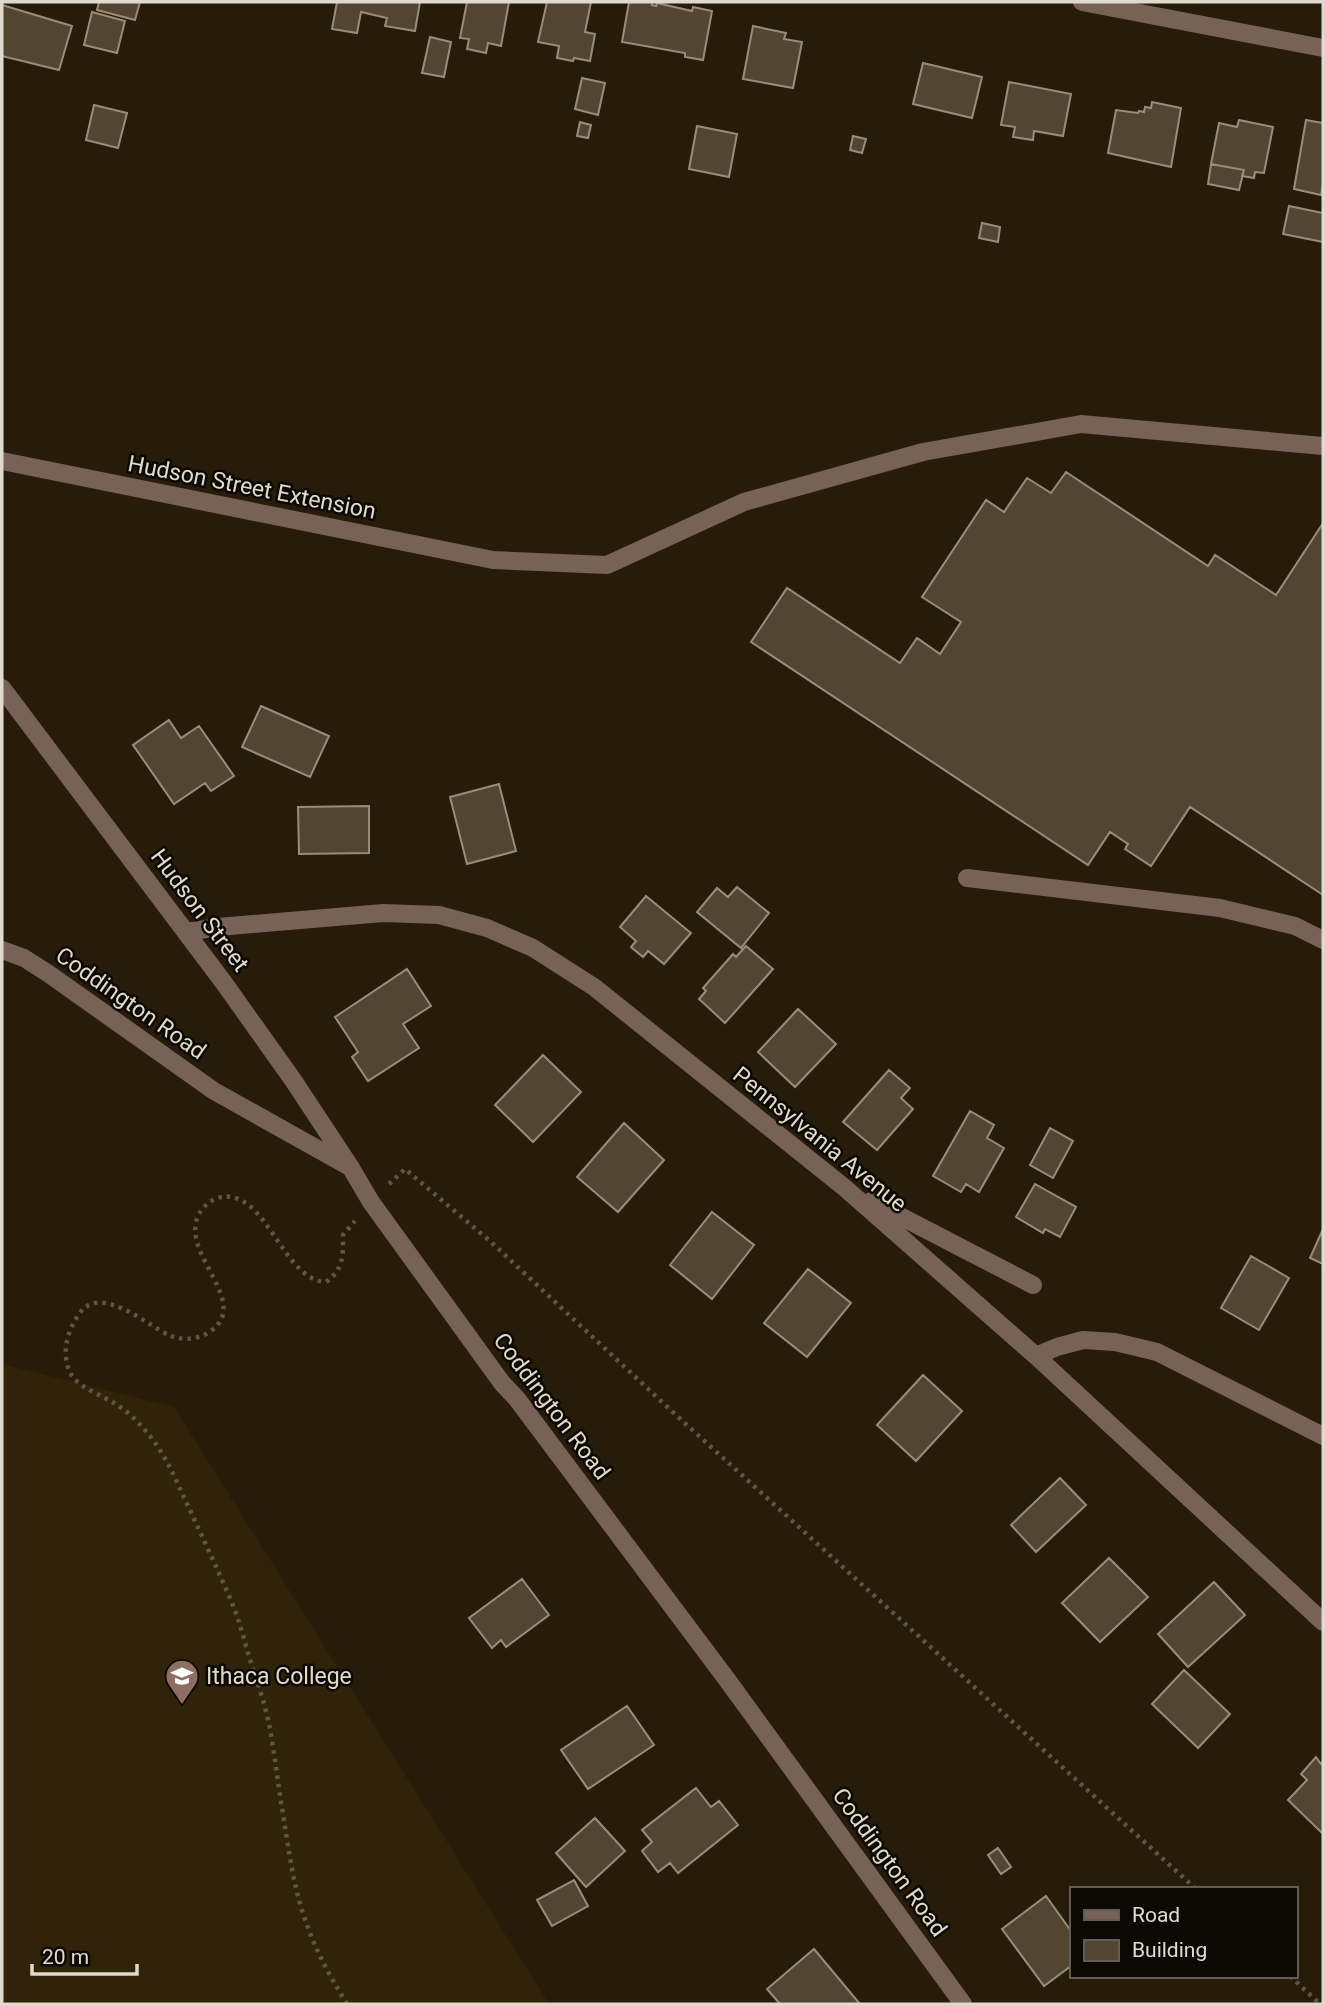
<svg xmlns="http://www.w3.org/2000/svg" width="1325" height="2006" font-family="Roboto,sans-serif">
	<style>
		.built { fill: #312309 }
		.building { fill: #524633; stroke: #9a8d78; stroke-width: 2 }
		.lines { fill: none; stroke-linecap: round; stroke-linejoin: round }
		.path { stroke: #5f5545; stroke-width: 4.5; stroke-dasharray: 3.5 5; stroke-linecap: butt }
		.minor { stroke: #786157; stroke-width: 18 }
		.labels { text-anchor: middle; stroke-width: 5; stroke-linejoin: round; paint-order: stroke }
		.street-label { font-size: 23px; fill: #e0d9cd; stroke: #0c0803 }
		.poi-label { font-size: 23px; fill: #e0d9cd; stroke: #0c0803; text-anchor: start }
	</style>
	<rect width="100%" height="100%" fill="#271c0a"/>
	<!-- built -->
	<path class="built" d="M2,1364l172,43 375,597h-547z"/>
	<!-- building -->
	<path class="building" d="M99,2h41l-5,18 -38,-10z
		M337,2h83l-5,29 -30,-5 2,-8 -26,-6 -4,21 -25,-4z
		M467,2h42l-8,44 -13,-3 -2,10 -19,-4 2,-10 -9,-1z
		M547,2h44l-6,30 10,2 -5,27 -16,-3 -1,3 -16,-3 2,-12 -21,-4z
		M629,2h24l-1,3 4,1 1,-3 35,8 1,-4 19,4 -9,49 -18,-3v-4l-63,-11z
		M2,5l70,21 -13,44 -57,-14z
		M92,12l33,9 -8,32 -33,-8z
		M753,26l33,7 -2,6 18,3 -9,46 -50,-9z
		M430,37l21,5 -7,35 -22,-4z
		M923,63l59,14 -10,41 -59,-14z
		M582,78l23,5 -7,32 -23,-6z
		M1009,82l62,12 -8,42 -29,-5 -1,9 -20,-3 2,-10 -14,-2z
		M1152,102l29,6 -10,59 -63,-14 8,-43 22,3 1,-2 5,1 1,-5 6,1z
		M94,105l33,8 -9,35 -32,-8z
		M1239,120l34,7 -9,46 -9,-1 -1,6 -12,-2 2,-6 -33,-6 8,-41 18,4z
		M1306,120l17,3v61l-2,11 -27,-6z
		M580,122l11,3 -3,13 -11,-2z
		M697,126l40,8 -8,43 -40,-8z
		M853,136l13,3 -4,14 -12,-3z
		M1211,164l33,6 -5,20 -31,-6z
		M1289,206l34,7v29l-40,-8z
		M982,223l18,4 -2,15 -19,-4z
		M1066,472l142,94 7,-11 61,40 47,-72v372l-133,-88 -39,59 -26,-17 3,-5 -18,-12 -22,33 -337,-223 36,-54 113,75 17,-25 23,16 21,-32 -39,-25 64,-97 18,12 23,-34 24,15z
		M261,706l68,30 -19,41 -68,-30z
		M169,720l12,18 18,-12 35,50 -23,15 -6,-8 -31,21 -41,-59z
		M499,784l17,67 -49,13 -17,-67z
		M369,806v47l-70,1 -1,-47z
		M737,887l32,26 -28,35 -44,-36 20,-24 11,9z
		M646,896l45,37 -27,31 -16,-13 -5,6 -12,-10 5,-6 -16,-14z
		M746,946l27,23 -48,54 -26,-24 7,-8 -3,-3 30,-34 3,3z
		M407,969l24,37 -28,18 16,24 -51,33 -16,-24 6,-5 -23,-35z
		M798,1009l38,35 -41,43 -37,-35z
		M543,1055l38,37 -48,50 -38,-37z
		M889,1070l21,18 -9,10 12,11 -36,41 -34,-28z
		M970,1111l24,14 -7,13 17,10 -25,44 -13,-8 -5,8 -28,-16z
		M624,1123l40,37 -46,52 -41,-35z
		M1050,1128l23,13 -20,37 -23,-13z
		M1035,1184l41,23 -16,30 -15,-8 -2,4 -27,-16z
		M712,1212l42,33 -42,54 -42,-34z
		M1323,1229v35l-13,-6z
		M1251,1256l38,22 -30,52 -38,-22z
		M808,1269l43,34 -44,54 -43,-34z
		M923,1375l39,36 -46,50 -39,-36z
		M1060,1478l26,27 -50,47 -25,-27z
		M1109,1558l39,39 -48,45 -38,-39z
		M522,1579l27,36 -43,32 -5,-7 -9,8 -23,-30z
		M1214,1582l31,33 -57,52 -30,-33z
		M1184,1670l46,44 -32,34 -46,-44z
		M627,1706l27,39 -66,44 -27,-39z
		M1316,1757l5,7 2,-3v73l-35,-34 19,-20 -6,-6z
		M696,1788l15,19 8,-6 19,24 -60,48 -8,-10 -12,9 -16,-21 10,-9 -10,-12z
		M595,1818l30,33 -39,36 -30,-34z
		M998,1848l13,19 -10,7 -13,-19z
		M574,1880l14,26 -36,20 -15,-26z
		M1046,1896l25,35v35l-27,20 -42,-57z
		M814,1949l46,55h-80l-13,-15z"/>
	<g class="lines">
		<!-- path -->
		<path class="path" d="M389,1184l16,-15 86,73 185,173 520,474
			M1290,1976l30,28
			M347,2004c-16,-26 -31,-52 -41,-82 -14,-38 -18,-80 -25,-120 -4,-26 -7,-52 -12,-78 -5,-24 -14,-48 -21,-71 -6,-22 -12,-43 -22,-64 -12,-27 -25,-55 -38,-83 -13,-28 -24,-56 -46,-79 -7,-9 -18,-18 -28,-24 -13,-8 -31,-14 -41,-26 -6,-7 -8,-20 -7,-29 1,-12 6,-24 13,-34 21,-32 70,13 92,22 13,5 29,3 40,-5 41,-30 -33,-78 -12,-117 4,-7 10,-13 18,-16 49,-14 64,82 109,84 18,-13 17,-27 17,-47l12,-14"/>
		<!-- minor -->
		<path class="minor" d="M1082,2l241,46
			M2,461l491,99 114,5 137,-63 179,-50 158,-28 242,22
			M2,688l222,295 69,97 58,88 20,34 131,181 15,16 211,282 235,323
			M967,878l253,30 75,18 28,14
			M187,932l31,-5 165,-14 56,2 48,13 46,20 61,39 251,201 191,168 287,266
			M2,950l22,8 25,16 165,117 134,75
			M871,1201l162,84
			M1036,1356l21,-9 26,-7 32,2 42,10 166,84"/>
	</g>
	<!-- icons -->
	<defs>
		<symbol id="university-pin" viewBox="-11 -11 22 30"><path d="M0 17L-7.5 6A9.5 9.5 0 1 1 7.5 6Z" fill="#8d6e63" stroke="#0c0803"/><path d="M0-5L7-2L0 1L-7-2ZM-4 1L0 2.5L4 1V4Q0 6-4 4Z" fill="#fff"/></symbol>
	</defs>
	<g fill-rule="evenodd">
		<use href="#university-pin" x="163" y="1657" width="38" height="52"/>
	</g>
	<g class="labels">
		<!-- street labels -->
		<g class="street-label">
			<text transform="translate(252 487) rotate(11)" y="8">Hudson Street Extension</text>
			<text transform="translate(200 910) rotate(53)" y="8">Hudson Street</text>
			<text transform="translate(131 1003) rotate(35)" y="8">Coddington Road</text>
			<text transform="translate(820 1139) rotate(39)" y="8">Pennsylvania Avenue</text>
			<text transform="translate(552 1406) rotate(53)" y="8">Coddington Road</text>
			<text transform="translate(890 1862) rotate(54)" y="8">Coddington Road</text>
		</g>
		<!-- poi labels -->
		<g class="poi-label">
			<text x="206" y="1684">Ithaca College</text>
		</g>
	</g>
	<!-- border -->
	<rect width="1325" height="2006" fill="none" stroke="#e0d9cd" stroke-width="7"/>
	<!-- legend -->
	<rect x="1070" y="1887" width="228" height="91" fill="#0c0803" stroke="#615c54" stroke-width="2"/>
	<rect x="1084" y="1910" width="35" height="10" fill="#786157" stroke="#615c54" stroke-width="2"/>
	<text x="1132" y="1922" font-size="21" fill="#e0d9cd">Road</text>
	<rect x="1084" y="1940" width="35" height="21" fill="#524633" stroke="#615c54" stroke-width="2"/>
	<text x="1132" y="1957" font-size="21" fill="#e0d9cd">Building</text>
	<!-- scale -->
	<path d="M32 1964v10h105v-10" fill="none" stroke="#e0d9cd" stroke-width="3.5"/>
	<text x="42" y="1964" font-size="21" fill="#e0d9cd" stroke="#0c0803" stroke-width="5" paint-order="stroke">20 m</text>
</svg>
